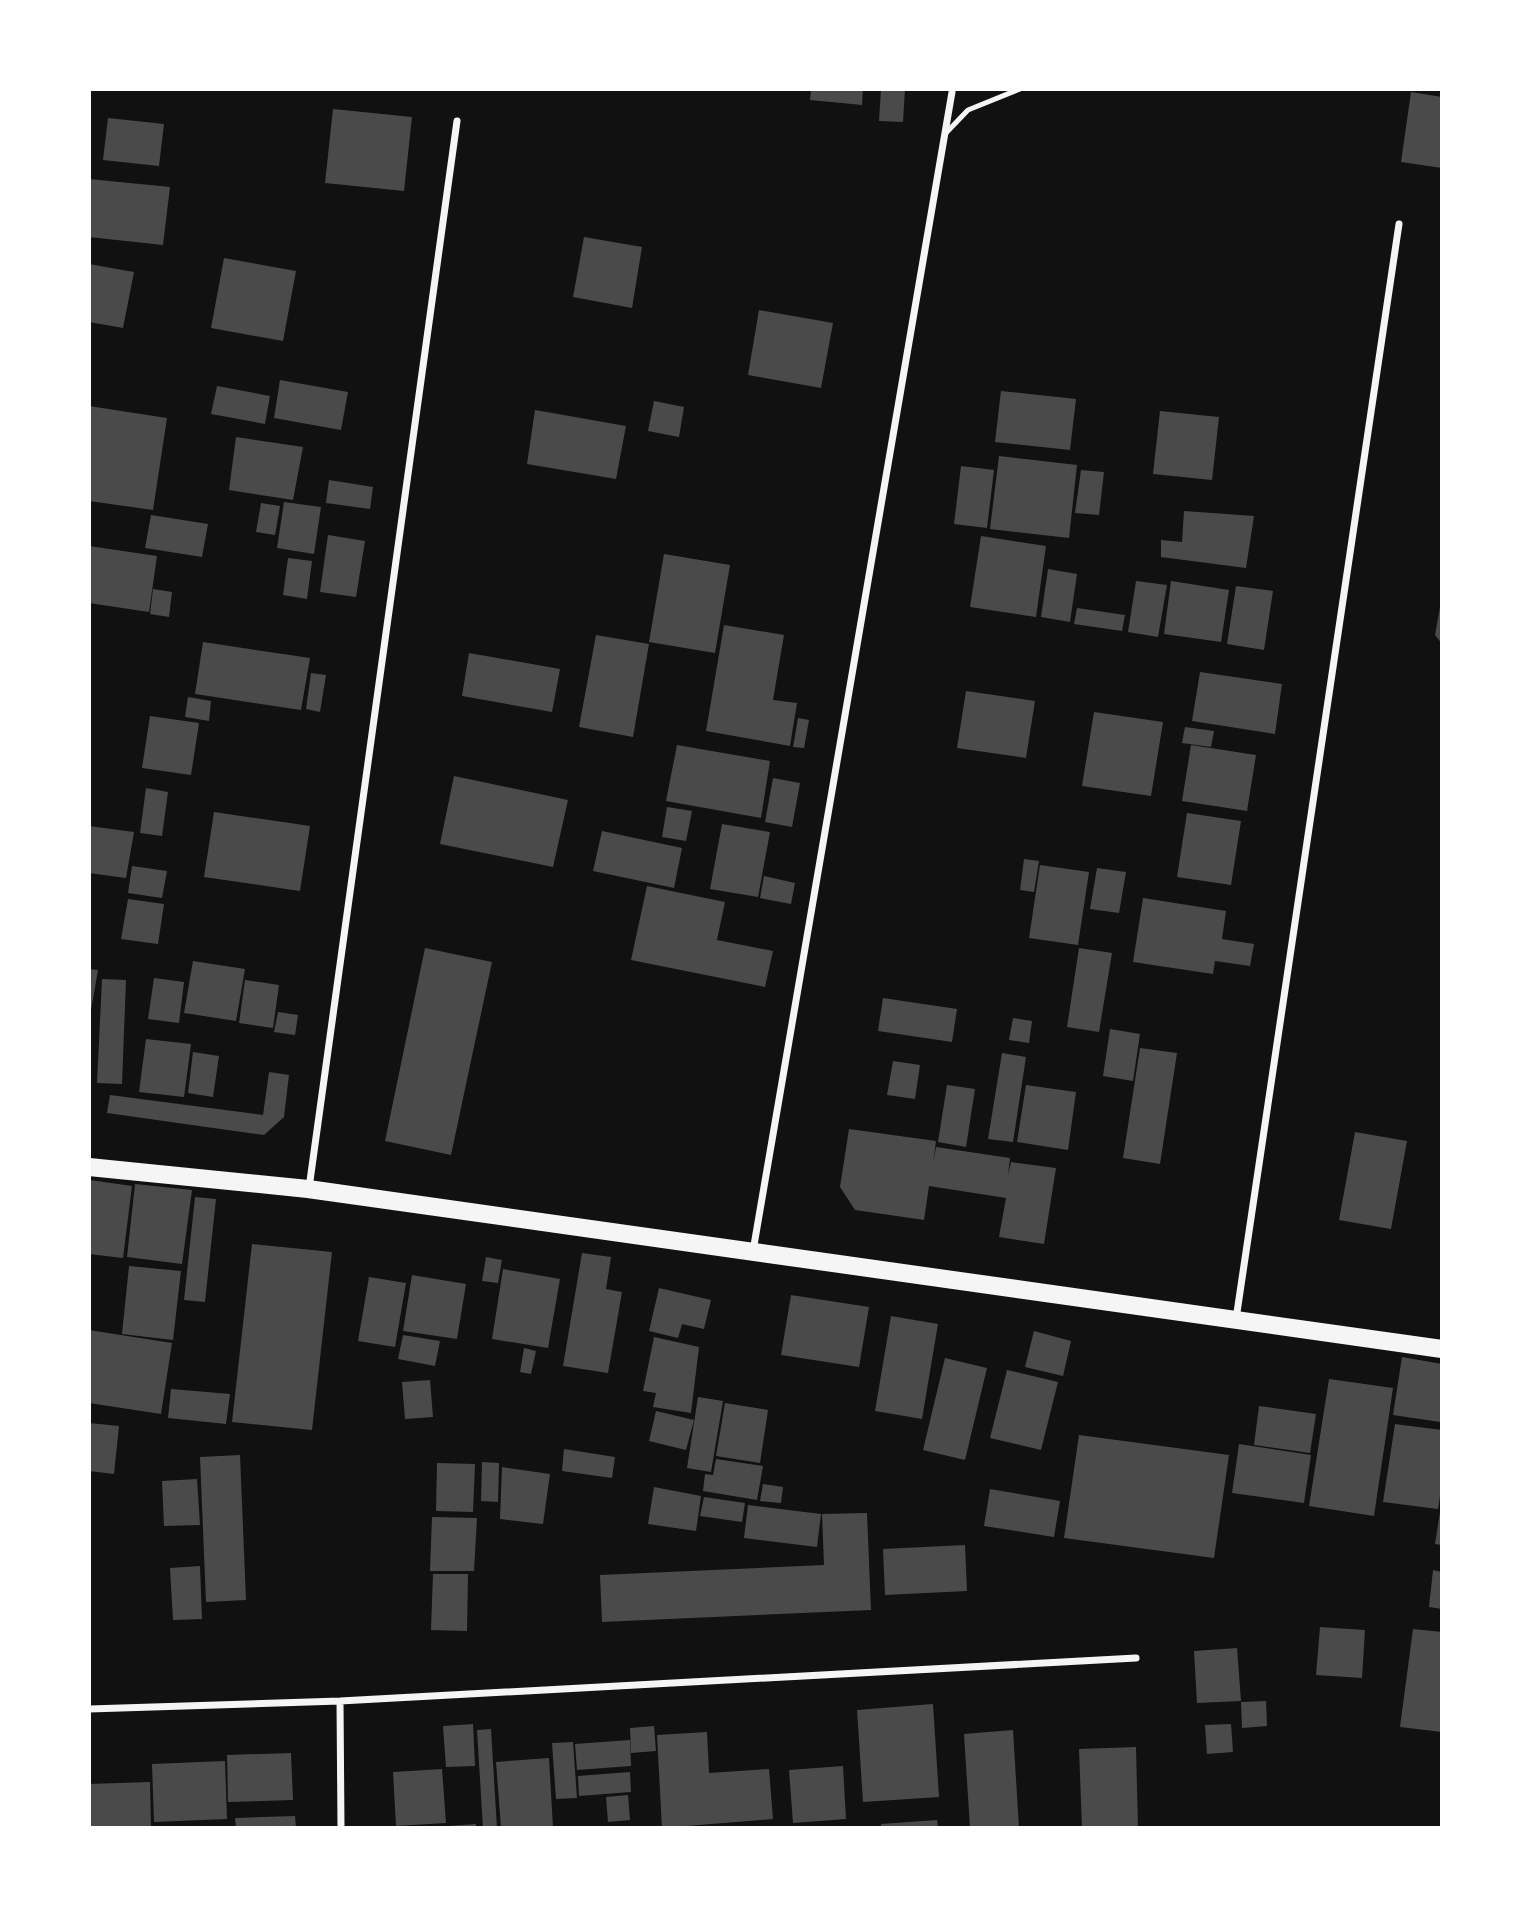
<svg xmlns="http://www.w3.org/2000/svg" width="1531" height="1917" font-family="Raleway,sans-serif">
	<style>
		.building { fill: #4a4a4a }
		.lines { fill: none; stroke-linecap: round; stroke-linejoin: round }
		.service { stroke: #f5f5f5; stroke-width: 5 }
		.minor { stroke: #f5f5f5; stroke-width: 7 }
		.primary { stroke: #f5f5f5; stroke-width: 18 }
	</style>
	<rect width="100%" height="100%" fill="#111"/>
	<!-- building -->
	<path class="building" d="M811,89h52l-1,16 -52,-5z
		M881,89h24l-2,33 -24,-1z
		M1411,92l31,5v71l-41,-6z
		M333,109l79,8 -8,74 -79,-8z
		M108,118l56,6 -5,42 -56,-6z
		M89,179l81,8 -7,58 -74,-8z
		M584,237l58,10 -10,61 -59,-11z
		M224,258l72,13 -13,70 -72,-13z
		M89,264l45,8 -11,56 -34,-6z
		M759,310l74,13 -12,65 -73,-13z
		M280,380l68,12 -7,38 -67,-12z
		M217,386l53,10 -5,28 -54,-10z
		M1001,391l75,8 -6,51 -75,-8z
		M654,401l30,6 -5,30 -31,-6z
		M89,406l78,12 -14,92 -64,-9z
		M535,410l91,16 -10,53 -89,-15z
		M1160,411l59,6 -7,63 -59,-6z
		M236,437l67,10 -10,53 -64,-10z
		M999,456l78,9 -8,73 -79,-9z
		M961,466l33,4 -7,58 -33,-4z
		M1081,470l23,2 -5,43 -24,-2z
		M329,480l44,7 -3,22 -44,-6z
		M284,502l37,5 -7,47 -37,-6z
		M261,503l19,3 -5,29 -19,-3z
		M1184,511l70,5 -8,52 -85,-11v-17l21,2z
		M151,515l57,9 -6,33 -57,-9z
		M328,535l37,6 -9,56 -36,-5z
		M981,536l65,10 -10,71 -66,-10z
		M89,546l68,10 -8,56 -60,-9z
		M664,554l66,11 -15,88 -66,-11z
		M288,558l24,3 -5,38 -24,-4z
		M1048,569l29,5 -7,48 -29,-5z
		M1136,581l31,4 -9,52 -30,-5z
		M1171,581l58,9 -8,52 -57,-8z
		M1236,586l37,5 -9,59 -37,-6z
		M153,589l19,3 -3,25 -19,-3z
		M1440,607h2v37l-7,-9z
		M1077,608l48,7 -3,16 -48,-7z
		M724,625l60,10 -11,65 24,3 -7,43 -84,-15z
		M596,635l53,9 -16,93 -54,-10z
		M203,642l107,16 -9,52 -106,-16z
		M469,653l91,16 -8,43 -90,-16z
		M1200,672l82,12 -7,50 -83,-13z
		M311,673l15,2 -6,37 -14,-3z
		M966,691l69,10 -9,57 -69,-10z
		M188,697l23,4 -2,20 -24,-4z
		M1094,712l69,10 -12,74 -69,-10z
		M150,716l49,7 -8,52 -49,-7z
		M798,718l11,2 -5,28 -11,-1z
		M1185,727l29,4 -3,16 -29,-4z
		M677,745l93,16 -9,57 -95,-17z
		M1191,745l65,10 -9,56 -65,-10z
		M454,776l114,24 -15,67 -113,-23z
		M773,778l27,5 -8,44 -27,-5z
		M146,788l22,4 -6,44 -22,-3z
		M667,807l25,4 -6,30 -24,-4z
		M214,812l96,14 -10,65 -96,-14z
		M1187,813l54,8 -10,64 -54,-8z
		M722,824l48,8 -12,65 -48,-8z
		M89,826l45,6 -8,46 -37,-5z
		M602,831l80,17 -8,40 -81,-17z
		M1024,859l15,2 -5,31 -14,-2z
		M1040,865l49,7 -11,73 -49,-7z
		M132,866l35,5 -5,27 -34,-5z
		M1097,868l29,4 -7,41 -29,-4z
		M764,876l31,7 -4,21 -31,-6z
		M647,886l78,16 -8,38 56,11 -8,36 -134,-27z
		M1143,898l83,13 -4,28 32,5 -4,22 -35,-5 -2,13 -80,-12z
		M128,899l36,5 -6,40 -37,-5z
		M425,948l67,14 -41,193 -66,-14z
		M1079,948l33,5 -13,79 -32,-5z
		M193,961l52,8 -9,52 -52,-8z
		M89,969l9,1 -7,40 -2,-1z
		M154,978l30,4 -5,41 -31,-4z
		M102,979l24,1 -4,104 -25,-1z
		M245,980l34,5 -6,43 -34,-5z
		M883,998l74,11 -5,33 -74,-11z
		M278,1012l20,3 -3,20 -21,-3z
		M1013,1018l19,3 -3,22 -20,-3z
		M1110,1029l30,5 -7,47 -30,-5z
		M146,1039l45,5 -7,53 -45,-5z
		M1140,1048l37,5 -17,111 -37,-6z
		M193,1052l26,4 -6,41 -25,-4z
		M1002,1053l24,4 -13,85 -25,-3z
		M893,1061l27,4 -5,34 -28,-4z
		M269,1072l20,3 -5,42 -20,18 -157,-22 3,-18 153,20z
		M947,1085l28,4 -9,58 -28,-5z
		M1026,1085l50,7 -8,58 -51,-8z
		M849,1129l87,12 -3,22 3,-16 74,11 -2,17 3,-13 45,6 -12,76 -45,-7 7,-39 -77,-12 -5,34 -69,-10 -15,-23z
		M1355,1132l52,9 -16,88 -52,-9z
		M90,1180l42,6 -9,72 -34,-4z
		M135,1184l57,6 -10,74 -55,-7z
		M195,1197l21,2 -11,103 -21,-2z
		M252,1244l80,8 -20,178 -80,-8z
		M582,1253l29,4 -5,32 16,3 -14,81 -45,-7z
		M486,1257l16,3 -4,23 -16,-2z
		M129,1266l52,5 -8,69 -51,-6z
		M503,1269l57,10 -12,69 -56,-9z
		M412,1275l54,9 -9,55 -54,-8z
		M369,1277l37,6 -11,64 -37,-6z
		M659,1288l52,12 -7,29 -22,-5 -4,14 -29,-7z
		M791,1295l78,12 -10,60 -78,-12z
		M891,1316l47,8 -16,95 -47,-8z
		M89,1330l83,13 -11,71 -72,-11z
		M1034,1331l37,10 -8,35 -38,-9z
		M403,1335l37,6 -5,25 -37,-7z
		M654,1337l45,10 -8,66 -38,-6 3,-14 -13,-2z
		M524,1348l12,3 -5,23 -11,-2z
		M1402,1357l40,7 -2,58 -47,-7z
		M945,1358l42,10 -22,92 -42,-10z
		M1007,1370l51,12 -17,68 -51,-12z
		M1329,1379l64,9 -19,128 -65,-10z
		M430,1380l3,37 -28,2 -3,-37z
		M171,1389l59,5 -4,30 -58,-6z
		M698,1397l25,4 -12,71 -24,-4z
		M725,1403l43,7 -8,53 -44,-7z
		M1259,1406l57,8 -6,39 -56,-8z
		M656,1411l38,9 -8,30 -37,-9z
		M89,1423l30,3 -5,48 -25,-3z
		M1395,1424l47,6v53l-4,26 -55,-7z
		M1079,1435l150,20 -15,103 -150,-20z
		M1239,1444l72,11 -7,48 -72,-10z
		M564,1449l51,8 -3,21 -50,-7z
		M240,1455l6,145 -40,2 -6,-145z
		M716,1459l47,7 -6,34 -54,-9 2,-17 8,1z
		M482,1462l17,1 -1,39 -17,-1z
		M437,1463l38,1 -2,48 -37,-1z
		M502,1467l48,7 -7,50 -43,-5z
		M197,1479l3,46 -36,1 -2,-45z
		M763,1484l20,3 -2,16 -21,-2z
		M654,1487l47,9 -5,35 -48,-7z
		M990,1489l70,12 -6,36 -70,-11z
		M704,1497l41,6 -3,19 -42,-6z
		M748,1505l73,9 -4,33 -73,-9z
		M1440,1512h2v33l-7,-1z
		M867,1513l4,97 -269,12 -2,-47 224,-10 -2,-51z
		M432,1517l45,1 -3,53h-44z
		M965,1545l2,46 -82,4 -2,-46z
		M200,1566l2,53 -29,1 -3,-52z
		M1433,1570l9,2v37l-13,-2z
		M433,1574h35l-1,57 -36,-1z
		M1320,1627l45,3 -3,48 -46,-3z
		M1413,1629l29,3v100l-42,-5z
		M1237,1648l4,53 -44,2 -3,-52z
		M1266,1701l1,25 -25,2 -1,-26z
		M933,1704l6,93 -76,5 -6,-92z
		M473,1724l2,42 -29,1 -3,-41z
		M1231,1724l2,28 -26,2 -2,-29z
		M654,1726l2,25 -25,2 -1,-25z
		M491,1729l6,99h-14l-6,-98z
		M1013,1730l6,98h-49l-6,-94z
		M707,1732l2,41 60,-4 4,50 -111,9 -5,-93z
		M630,1740l1,26 -54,4 -2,-26z
		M573,1742l4,56 -21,1 -4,-56z
		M1136,1747l2,81h-56l-3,-79z
		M291,1753l2,47 -65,2 -1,-47z
		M549,1758l4,70h-52l-5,-66z
		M225,1761l2,58 -73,3 -2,-58z
		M843,1766l3,53 -53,4 -4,-53z
		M442,1769l4,54 -50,3 -3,-54z
		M630,1772l1,20 -52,4 -1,-20z
		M150,1782l1,46h-62v-44z
		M628,1795l2,25 -22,2 -2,-25z
		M295,1816l1,12h-60l-1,-10z
		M937,1820l1,8h-57v-4z
		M476,1824v4h-28v-2z"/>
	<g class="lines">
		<!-- service -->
		<path class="service" d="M945,134l23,-24 52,-21"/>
		<!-- minor -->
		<path class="minor" d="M309,1188l148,-1067
			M753,1251l199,-1159
			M1236,1319l163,-1095
			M340,1701l1,127
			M89,1709l251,-8 796,-43"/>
		<!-- primary -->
		<path class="primary" d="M89,1167l219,22 1134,160"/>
	</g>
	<!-- border -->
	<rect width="1531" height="1917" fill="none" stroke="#ffffff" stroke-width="182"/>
</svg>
